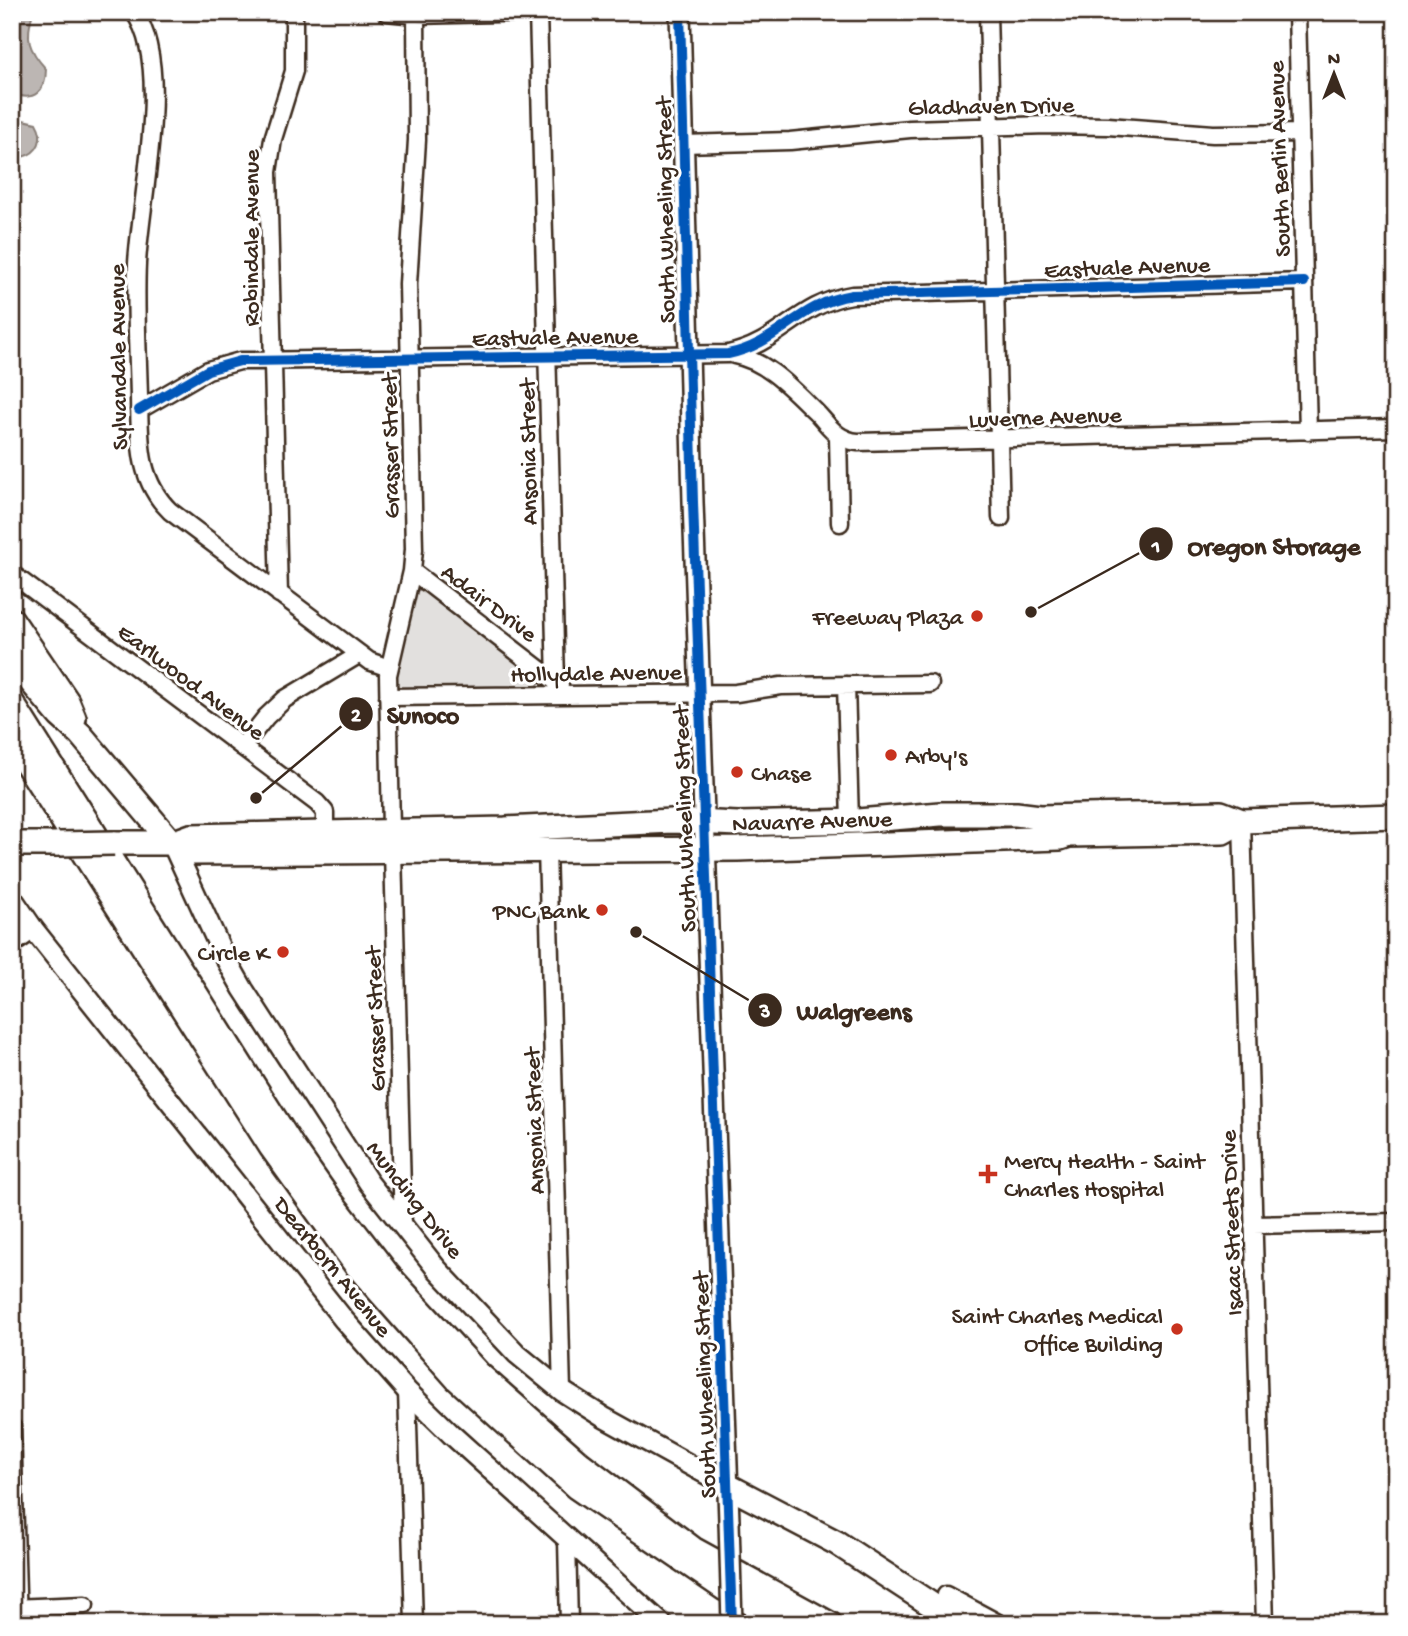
<svg xmlns="http://www.w3.org/2000/svg" width="1408" height="1636" font-family="'Gochi Hand',sans-serif">
	<style>
		.green { fill: #e2e0de; stroke: #8e857e; stroke-width: 2 }
		.water { fill: #bcb6b3; stroke: #887e77; stroke-width: 2 }
		.lines { fill: none; stroke-linecap: round; stroke-linejoin: round }
		.minor-casing { stroke: #3b2a1e; stroke-width: 21 }
		.major-casing { stroke: #3b2a1e; stroke-width: 24 }
		.highway-casing { stroke: #3b2a1e; stroke-width: 28 }
		.minor { stroke: #fff; stroke-width: 16 }
		.major { stroke: #fff; stroke-width: 19 }
		.highway { stroke: #fff; stroke-width: 23 }
		.major-bridge-casing { stroke: #3b2a1e; stroke-width: 24; stroke-linecap: butt }
		.highway-bridge-casing { stroke: #3b2a1e; stroke-width: 28; stroke-linecap: butt }
		.major-bridge { stroke: #fff; stroke-width: 19 }
		.highway-bridge { stroke: #fff; stroke-width: 23 }
		.cycleway-casing { stroke: #fff; stroke-width: 15 }
		.cycleway { stroke: #0057b8; stroke-width: 10 }
		.poi-dot { fill: #c8321e; stroke: #fff; stroke-width: 2.5 }
		.labels { text-anchor: middle; stroke-width: 6; stroke-linejoin: round; paint-order: stroke }
		.street-label { font-size: 24px; fill: #3b2a1e; stroke: #fff }
		.poi-label { font-size: 24px; fill: #3b2a1e; stroke: #fff; text-anchor: end }
		.leader { fill: none; stroke: #3b2a1e; stroke-width: 2.5 }
		.callout-dot { fill: #3b2a1e; stroke: #fff; stroke-width: 2.5 }
		.mark-label { font-size: 21px; text-anchor: middle; font-weight: bold; fill: #fff }
		.callout-label { font-size: 26px; text-anchor: middle; font-weight: bold; fill: #3b2a1e; stroke: #fff; stroke-width: 6; stroke-linejoin: round; paint-order: stroke }
	</style>
	<rect width="100%" height="100%" fill="#fff"/>
	<filter id="ink" filterUnits="userSpaceOnUse"><feTurbulence type="fractalNoise" baseFrequency=".0143" numOctaves="2"/><feDisplacementMap in="SourceGraphic" scale="14" xChannelSelector="R" yChannelSelector="G"/><feConvolveMatrix kernelMatrix="1 2 1 2 8 2 1 2 1" color-interpolation-filters="sRGB"/></filter>
	<g filter="url(#ink)">
		<!-- green -->
		<path class="green" d="M421,589l6,1 112,88 1,4 -4,6 -138,1 -5,-10 21,-87z"/>
		<!-- water -->
		<path class="water" d="M12,12h21c-8,27 -5,37 13,57 0,22 -12,34 -34,24z
			M23,120l13,3c9,15 3,30 -14,34l-10,-4v-17z"/>
		<g class="lines">
			<defs>
				<path id="minor" d="M134,12c39,53 6,187 3,252 -2,44 1,89 2,133 1,42 -2,82 31,114l199,150 20,7
					M386,12l30,3 119,-3
					M538,12l18,669
					M988,12l13,506
					M1297,12l11,419
					M683,144l107,-3 120,-12 137,-4 61,1 105,8 87,-1
					M734,355c33,6 57,33 81,56 14,14 21,29 43,31l538,-14
					M139,410l69,-40 32,-9 488,-7c51,-10 69,-50 124,-59l452,-13
					M838,437l2,86
					M412,571l148,114
					M12,574l305,229 8,9v21
					M279,594l-11,-422 5,-33 21,-68v-59
					M846,685l4,136
					M388,697l348,-4 45,-7 149,-2
					M242,747l24,-30 19,-18 75,-45
					M1242,821l23,803
					M391,830l-3,-155 24,-104 2,-22 -6,-265 9,-144 -1,-125
					M547,849l15,542
					M393,851l10,377
					M12,945l22,-15
					M1253,1225l143,-3
					M407,1391l7,233
					M12,1427l6,197
					M567,1540l2,84
					M946,1595l54,29
					M12,1608l73,-3"/>
				<path id="major" d="M680,12l13,490 36,1019
					M172,843l49,107 22,39 126,194 67,85 81,86 45,37 41,26 125,69
					M12,898l22,32 310,390 63,71 44,43 211,190"/>
				<path id="highway" d="M12,620l55,81 7,17
					M12,659l48,57 20,18 92,109 18,10 548,-4 322,-11 9,-3 154,-3 19,-11
					M12,703l280,443 35,50 62,80 90,98 102,90 112,85 137,75
					M12,741l259,406 85,118 53,60 48,54 119,108 149,102 65,35
					M114,843h58l19,-7 314,-7 167,-8 66,3 120,-3 82,-7h76l24,3 181,-4 21,8 154,-5
					M12,844h46
					M728,1486l109,57 124,81"/>
			</defs>
			<!-- minor casing -->
			<use href="#minor" class="minor-casing"/>
			<!-- major casing -->
			<use href="#major" class="major-casing"/>
			<!-- highway casing -->
			<use href="#highway" class="highway-casing"/>
			<!-- minor -->
			<use href="#minor" class="minor"/>
			<!-- major -->
			<use href="#major" class="major"/>
			<!-- highway -->
			<use href="#highway" class="highway"/>
			<defs>
				<path id="major-bridge" d="M729,1521l3,103"/>
				<path id="highway-bridge" d="M58,844l56,-1"/>
			</defs>
			<!-- major-bridge casing -->
			<use href="#major-bridge" class="major-bridge-casing"/>
			<!-- highway-bridge casing -->
			<use href="#highway-bridge" class="highway-bridge-casing"/>
			<!-- major-bridge -->
			<use href="#major-bridge" class="major-bridge"/>
			<!-- highway-bridge -->
			<use href="#highway-bridge" class="highway-bridge"/>
			<defs>
				<path id="cycleway" d="M680,12l13,490 39,1122
					M139,410l69,-40 32,-9 488,-7c51,-10 69,-50 124,-59l452,-13"/>
			</defs>
			<!-- cycleway casing -->
			<use href="#cycleway" class="cycleway-casing"/>
			<!-- cycleway -->
			<use href="#cycleway" class="cycleway"/>
		</g>
	</g>
	<!-- markers -->
	<g class="poi-dot">
		<circle cx="977" cy="616" r="7"/>
		<circle cx="891" cy="755" r="7"/>
		<circle cx="737" cy="772" r="7"/>
		<circle cx="602" cy="910" r="7"/>
		<circle cx="283" cy="952" r="7"/>
		<path d="M984.5 1163.5h7v7h7v7h-7v7h-7v-7h-7v-7h7z"/>
		<circle cx="1177" cy="1329" r="7"/>
	</g>
	<g class="labels">
		<!-- street labels -->
		<g class="street-label">
			<text transform="translate(991 105) rotate(-1)" y="8">Gladhaven Drive</text>
			<text transform="translate(1278 159) rotate(-92)" y="8">South Berlin Avenue</text>
			<text transform="translate(664 210) rotate(-91)" y="8">South Wheeling Street</text>
			<text transform="translate(250 238) rotate(-90)" y="8">Robindale Avenue</text>
			<text transform="translate(1127 266) rotate(-2)" y="8">Eastvale Avenue</text>
			<text transform="translate(555 336) rotate(-1)" y="8">Eastvale Avenue</text>
			<text transform="translate(117 357) rotate(-91)" y="8">Sylvandale Avenue</text>
			<text transform="translate(1045 416) rotate(-2)" y="8">Luverne Avenue</text>
			<text transform="translate(389 446) rotate(-91)" y="8">Grasser Street</text>
			<text transform="translate(527 452) rotate(-91)" y="8">Ansonia Street</text>
			<text transform="translate(490 602) rotate(37)" y="8">Adair Drive</text>
			<text transform="translate(596 672) rotate(-1)" y="8">Hollydale Avenue</text>
			<text transform="translate(192 681) rotate(37)" y="8">Earlwood Avenue</text>
			<text transform="translate(683 819) rotate(-92)" y="8">South Wheeling Street</text>
			<text transform="translate(812 820) rotate(-2)" y="8">Navarre Avenue</text>
			<text transform="translate(374 1019) rotate(-92)" y="8">Grasser Street</text>
			<text transform="translate(533 1121) rotate(-92)" y="8">Ansonia Street</text>
			<text transform="translate(416 1199) rotate(52)" y="8">Munding Drive</text>
			<text transform="translate(1230 1223) rotate(-92)" y="8">Isaac Streets Drive</text>
			<text transform="translate(334 1266) rotate(51)" y="8">Dearborn Avenue</text>
			<text transform="translate(703 1385) rotate(-92)" y="8">South Wheeling Street</text>
		</g>
		<!-- poi labels -->
		<g class="poi-label">
			<text x="963" y="624">Freeway Plaza</text>
			<text x="905" y="763" text-anchor="start">Arby's</text>
			<text x="751" y="780" text-anchor="start">Chase</text>
			<text x="588" y="918">PNC Bank</text>
			<text x="269" y="960">Circle K</text>
			<text x="1004" y="1168" text-anchor="start">Mercy Health - Saint<tspan x="1004" dy="28">Charles Hospital</tspan></text>
			<text x="1163" y="1323">Saint Charles Medical<tspan x="1163" dy="28">Office Building</tspan></text>
		</g>
	</g>
	<!-- callouts -->
	<path class="leader" d="M1031 612L1156 544M256 798L356 714M636 932L765 1010"/>
	<g class="callout-dot">
		<circle cx="1031" cy="612" r="7"/>
		<circle cx="256" cy="798" r="7"/>
		<circle cx="636" cy="932" r="7"/>
		<circle cx="1156" cy="544" r="18"/>
		<circle cx="356" cy="714" r="18"/>
		<circle cx="765" cy="1010" r="18"/>
	</g>
	<g class="mark-label">
		<text x="1156" y="552">1</text>
		<text x="356" y="721">2</text>
		<text x="765" y="1017">3</text>
	</g>
	<g class="callout-label">
		<text x="1274" y="554">Oregon Storage</text>
		<text x="423" y="723">Sunoco</text>
		<text x="854" y="1019">Walgreens</text>
	</g>
	<!-- margin -->
	<rect width="1408" height="1636" fill="none" stroke="#fff" stroke-width="42"/>
	<rect x="21" y="21" width="1366" height="1594" fill="none" stroke="#3b2a1e" stroke-width="2.5" filter="url(#ink)"/>
	<!-- north arrow -->
	<g transform="translate(1334 74)" stroke="#ffffff" stroke-width="5" paint-order="stroke">
	<path d="M0-5L12 26L0 18L-12 26Z" fill="#3b2a1e"/>
	<text y="-10" font-size="19" font-weight="bold" text-anchor="middle" fill="#3b2a1e">N</text>
	</g>
</svg>
